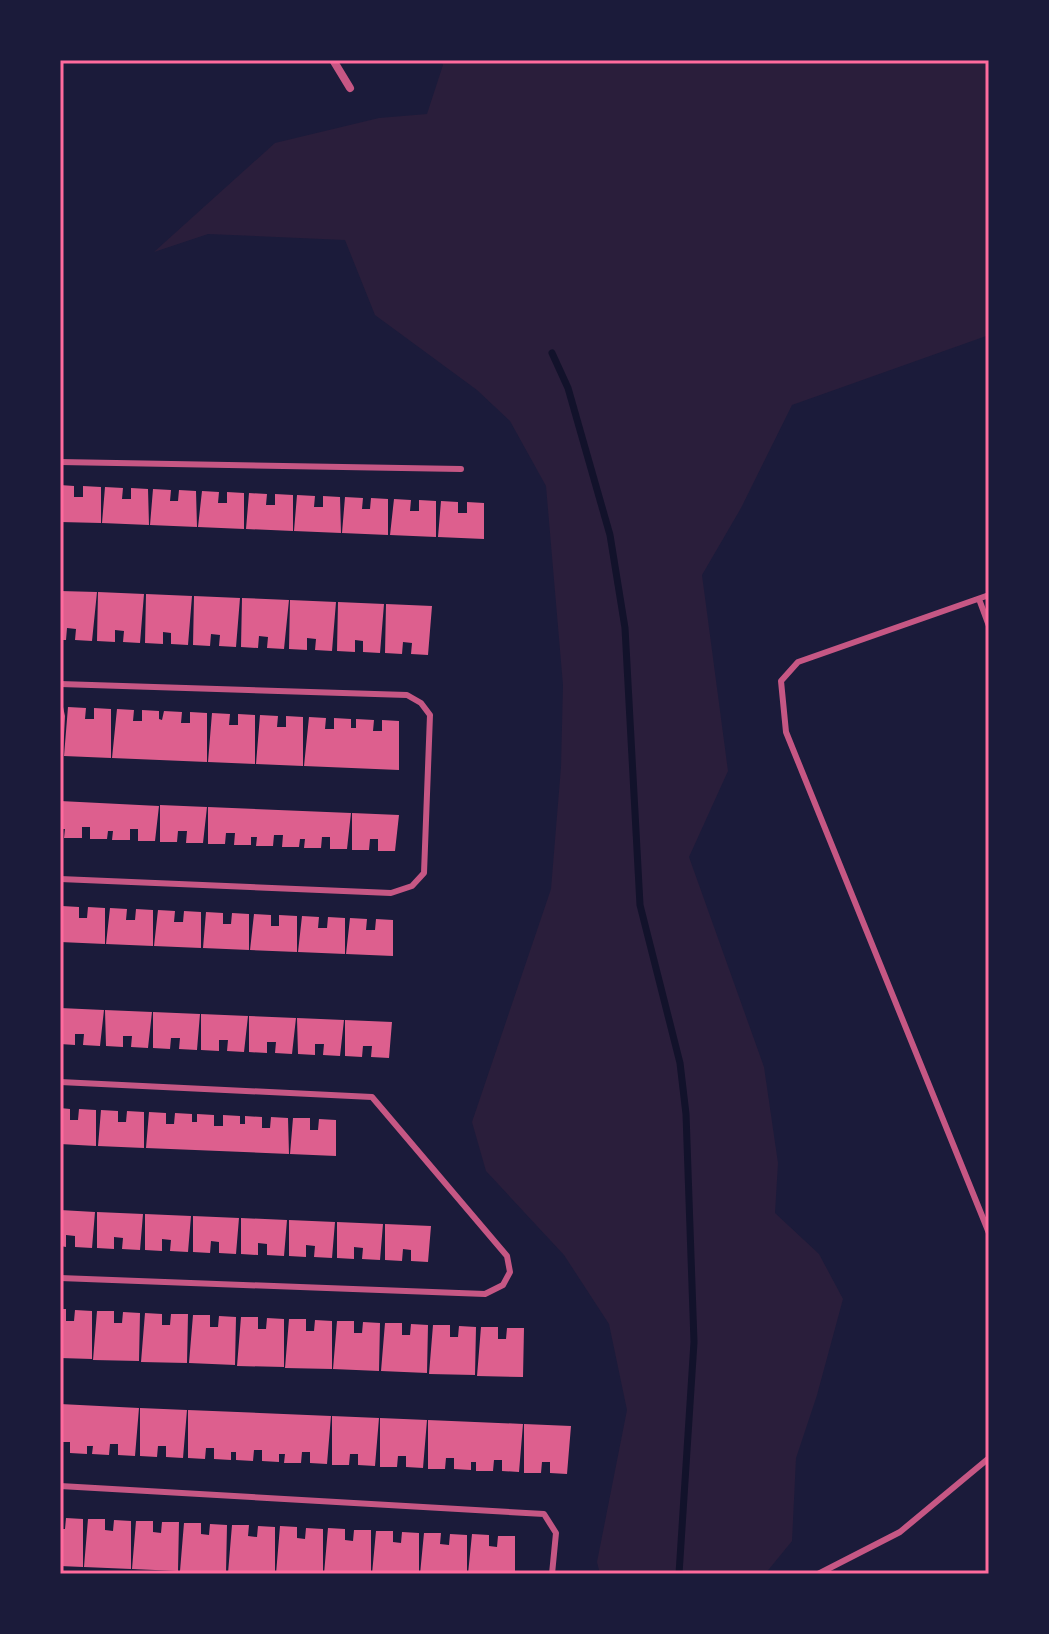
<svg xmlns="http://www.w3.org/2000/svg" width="1049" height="1634" font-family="'Nunito Sans',sans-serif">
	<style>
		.green { fill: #2a1e3b }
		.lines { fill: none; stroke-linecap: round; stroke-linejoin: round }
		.stream { stroke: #12122b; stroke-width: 7 }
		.building { fill: #dd5f8e }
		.service { stroke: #c65784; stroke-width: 6 }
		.minor { stroke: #c65784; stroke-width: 8 }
		.neatline { fill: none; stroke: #ff6b9d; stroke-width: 3 }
	</style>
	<rect width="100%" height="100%" fill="#1b1b3a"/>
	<!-- green -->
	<path class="green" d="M441,60h548v275l-197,70 -51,103 -39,67 26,196 -39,86 75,210 14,96 -3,50 44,41 24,45 -26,96 -21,63 -4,83 -27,33h-165l-3,-12 30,-152 -18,-86 -45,-69 -78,-84 -14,-49 79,-233 10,-122 2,-82 -17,-199 -36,-65 -33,-31 -102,-75 -30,-75 -137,-6 -54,18 121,-109 104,-25 48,-4 16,-49z"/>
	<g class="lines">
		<!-- stream -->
		<path class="stream" d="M552,353l16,35 42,147 15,93 15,277 40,158 6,51 8,228 -15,232"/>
	</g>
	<!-- building -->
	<path class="building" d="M60,485l14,1v11h9v-11l18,1v36l-41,-1z
		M105,487l18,1 -1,11h9v-11l17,1 1,36 -47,-2z
		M153,489l18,1 -1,11h8l1,-11 17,1 1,36 -47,-2z
		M202,491l17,1 -1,11h9v-11l17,1v36l-46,-2z
		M249,493l18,1 -1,11h9v-11l18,1v36l-47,-2z
		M297,495l18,1 -1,11h9v-11l17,1 1,36 -47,-2z
		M345,497l18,1 -1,11h8l1,-11 17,1v36l-46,-2z
		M394,499l17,1 -1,11h9v-11l17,1v36l-46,-2z
		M441,501l17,1v11h9v-11l17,1v36l-46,-2z
		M60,591l37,1 -5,49 -17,-1 1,-11 -9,-1 -1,12h-6z
		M98,592l46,2 -4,49 -17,-1 1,-11 -9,-1v12l-18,-1z
		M146,594l46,2 -4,49 -17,-1v-11l-8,-1v12l-18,-1z
		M194,596l46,2 -4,49 -17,-1 1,-11 -9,-1 -1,12 -17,-1z
		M242,598l47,2 -5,49 -17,-1 1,-11 -9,-1 -1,12 -17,-1z
		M290,600l46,2 -4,49 -17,-1 1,-11 -9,-1v12l-18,-1z
		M338,602l46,2 -4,49 -17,-1v-11l-8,-1v12l-18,-1z
		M386,604l46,2 -4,49 -17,-1 1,-11 -9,-1 -1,12 -17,-1z
		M60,707h3l2,9 -2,40h-3z
		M68,707l18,1 -1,11h9v-11l17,1v49l-47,-2z
		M117,709l17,1 -1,11h9v-11l17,1v8l3,1 2,-9 18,1 -1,11h9v-11l17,1v49l-95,-4z
		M212,713l18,1 -1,11h9v-11l17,1v49l-47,-2z
		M260,715l18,1 -1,11h9v-11l17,1v49l-47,-2z
		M309,717l17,1 -1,11h9v-11l17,1v9h5v-9l18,1 -1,11h9v-11l17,1v49l-95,-4z
		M60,801l99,5 -4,35h-17v-12h-8v11h-18l1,-9h-5l-1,8h-17v-12h-8v11h-18l1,-9h-5z
		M160,805l47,2 -4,36h-17l1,-12h-9l-1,11h-17z
		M208,807l143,6 -4,36h-17v-12h-8l-1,11h-17l1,-9h-5l-1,8h-17l1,-12h-9l-1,11h-17l1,-9h-6v8h-17l1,-12h-9l-1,11h-17z
		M352,813l47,2 -4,36h-17v-12h-8l-1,11h-17z
		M62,906l17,1v11h8l1,-11 17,1v36l-45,-2z
		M110,908l17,1 -1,11h9l1,-11 17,1v36l-47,-2z
		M158,910l17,1 -1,11h9l1,-11 17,1v36l-47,-2z
		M206,912l17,1v11h8l1,-11 17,1v36l-46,-2z
		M254,914l17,1v11h8v-11l18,1v36l-47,-2z
		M302,916l17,1 -1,11h9l1,-11 17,1v36l-47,-2z
		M350,918l17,1 -1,11h9l1,-11 17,1v36l-47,-2z
		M60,1008l44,2 -4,36 -17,-1 1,-11h-9v11l-15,-1z
		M105,1010l47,2 -4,36 -17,-1 1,-11h-9v11l-17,-1z
		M153,1012l47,2 -3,36 -18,-1 1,-11h-9l-1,11 -17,-1z
		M201,1014l47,2 -4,36 -17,-1 1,-11h-9v11l-18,-1z
		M249,1016l47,2 -4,36 -17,-1 1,-11h-9v11l-18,-1z
		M297,1018l47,2 -4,36 -17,-1 1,-11h-9v11l-17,-1z
		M345,1020l47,2 -3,36 -18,-1 1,-11h-9l-1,11 -17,-1z
		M60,1108l10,1v11h8l1,-11 17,1v36l-36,-2z
		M101,1110l17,1v11h8l1,-11 17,1v36l-46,-2z
		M149,1112l17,1v11h8l1,-11 17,1v8h5v-8l17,1v11h9v-11l17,1v8h5v-8l17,1v11h8l1,-11 17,1 1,36 -143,-6z
		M293,1118h17v12h8l1,-11 17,1v36l-46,-2z
		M60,1210l35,2 -3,36 -17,-1v-11l-9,-1v12l-6,-1z
		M97,1212l46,2 -3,36 -18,-1 1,-11 -9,-1v12l-17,-1z
		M145,1214l46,2 -3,36 -18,-1 1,-11 -9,-1v12l-17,-1z
		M193,1216l46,2 -3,36 -17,-1v-11l-8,-1 -1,12 -17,-1z
		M241,1218l46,2 -3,36 -17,-1v-11l-9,-1v12l-17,-1z
		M289,1220l46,2 -3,36 -18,-1 1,-11 -9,-1v12l-17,-1z
		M337,1222l46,2 -3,36 -18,-1 1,-11 -9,-1v12l-17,-1z
		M385,1224l46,2 -3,36 -17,-1v-11l-8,-1 -1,12 -17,-1z
		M60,1309h6v12h8l1,-11 17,1v48l-32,-1z
		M97,1311h17v12h8l1,-11 17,1 -1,48 -46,-1z
		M145,1313l17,1v11h8l1,-11h17l-1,49 -46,-1z
		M193,1315h17v12h8l1,-11 17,1 -1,48 -46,-2z
		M241,1317h17v12h8l1,-11 17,1v48l-47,-1z
		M289,1319h17v12h8l1,-11 17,1v48l-47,-1z
		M337,1321h17v12h8l1,-11 17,1 -1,48 -46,-2z
		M385,1323h17v12h8l1,-11 17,1 -1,48 -46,-2z
		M433,1325h17v12h8l1,-11 17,1 -1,48 -46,-1z
		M481,1327h17v12h8l1,-11h17l-1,49 -46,-1z
		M60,1404l79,4 -4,48 -17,-1v-11h-8l-1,11 -17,-1 1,-8h-6v8l-17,-1v-11h-10z
		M140,1408l47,2 -4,48 -17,-1v-11h-8l-1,11 -17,-1z
		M188,1410l143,6 -4,48 -17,-1v-11h-8l-1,11h-17l1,-9h-6v8l-17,-1v-11h-8l-1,11 -17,-1v-8h-5v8l-17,-1v-11h-8l-1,11 -17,-1z
		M332,1416l47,2 -4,48 -17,-1v-11h-8l-1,11h-17z
		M380,1418l47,2 -4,48 -17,-1v-11h-8l-1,11h-17z
		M428,1420l95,4 -4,48 -17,-1v-11h-8l-1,11h-17v-9h-5v8l-17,-1v-11h-8l-1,11h-17z
		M524,1424l47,2 -4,48 -17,-1v-11h-8l-1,11h-17z
		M66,1518l17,1v48l-23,-1v-37h5z
		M88,1519h17v11l8,1 1,-11 17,1v48l-47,-2z
		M136,1521h17v11l8,1 1,-11h17l-1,49 -46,-2z
		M184,1523h17v11l8,1 1,-11 17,1 -1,48 -46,-2z
		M232,1525h17l-1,11 9,1 1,-11 17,1v47l-47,-1z
		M280,1526l17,1v11l8,1 1,-11 17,1v45h-47z
		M328,1528l17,1v11l8,1 1,-11h17v44h-47z
		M376,1531h17v11l8,1 1,-11 17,1v41h-47z
		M424,1533h17l-1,11 9,1 1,-11 17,1v39h-47z
		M472,1534l17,1v11l8,1 1,-11h17v38h-47z"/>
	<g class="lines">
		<!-- service -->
		<path class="service" d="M60,462l401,7
			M989,595l-191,67 -17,19 5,51 203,501
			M979,599l10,27
			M60,684l347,11 14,8 9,12 -6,158 -12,13 -21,7 -331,-14
			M60,1082l312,15 135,159 3,16 -7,13 -18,9 -425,-16
			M60,1486l484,28 12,19 -4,41
			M818,1574l82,-42 89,-74"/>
		<!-- minor -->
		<path class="minor" d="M333,60l17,28"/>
	</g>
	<!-- border -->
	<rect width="1049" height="1634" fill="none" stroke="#1b1b3a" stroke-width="124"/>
	<rect x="62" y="62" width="925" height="1510" class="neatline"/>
</svg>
